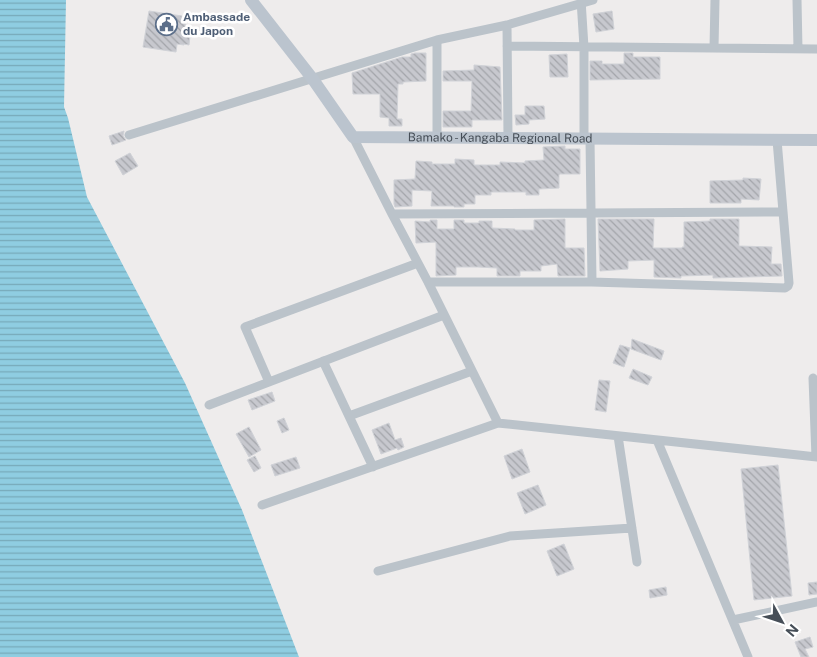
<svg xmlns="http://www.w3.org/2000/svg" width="817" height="657" font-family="'Public Sans',sans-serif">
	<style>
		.water { fill: url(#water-rules) }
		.building { fill: url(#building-back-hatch); stroke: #d0d2d7 }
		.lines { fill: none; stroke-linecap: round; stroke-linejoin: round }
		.street { stroke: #bbc3ca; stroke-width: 9 }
		.secondary { stroke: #bbc4ce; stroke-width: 12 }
		.labels { text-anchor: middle; stroke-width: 5; stroke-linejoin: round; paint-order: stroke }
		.service-label { font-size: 12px; font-weight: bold; fill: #4e5e75; stroke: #fff; text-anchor: start }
		.street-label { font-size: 12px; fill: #464e57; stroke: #fff }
	</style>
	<defs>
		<pattern id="water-rules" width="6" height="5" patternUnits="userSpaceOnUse" patternTransform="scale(1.25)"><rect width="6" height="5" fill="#8fcde1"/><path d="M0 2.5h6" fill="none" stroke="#77a9b9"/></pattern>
		<pattern id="building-back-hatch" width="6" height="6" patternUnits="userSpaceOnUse" patternTransform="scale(1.25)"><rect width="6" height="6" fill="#c7c8ce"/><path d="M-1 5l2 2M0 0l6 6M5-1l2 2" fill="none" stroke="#a3a5aa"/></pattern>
	</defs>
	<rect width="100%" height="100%" fill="#eeecec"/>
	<!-- water -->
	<path class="water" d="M0,0h66l-2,107 4,11 19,79 98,186 57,127 57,147h-299z"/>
	<!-- building -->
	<path class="building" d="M149,11l33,5 -1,7 5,1 -1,2 6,1 -2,18 -5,-1v1l-7,-1 -1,8 -33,-5z
		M612,11l2,18 -18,3 -3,-18z
		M415,53h11v28l-23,1v2h-5l-1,35h5v7h-13v-8l-9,-1v-23h-27l-1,-21 50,-16h9v-3z
		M624,53h9v4h27v22l-70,1v-19h12v3h22z
		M567,54l1,23h-18l-1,-22z
		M474,65l26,2 2,53h-30v7h-29v-16h28l1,-30h-29v-10l31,-1z
		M525,106h19l1,13 -16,1v4l-13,1 -1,-10h10z
		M124,131l-1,5 3,4 -14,5 -3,-9z
		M565,146v3h15v25h-20l-1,1v13l-20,1v6h-13v-3h-35v3h-16v9h-11v3h-10v-1h-23l1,-15 -20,-1v16l-17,1 -1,-3v-24l21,-1 1,-18 16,1v2h23v-5l19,1v5h26v-3l25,1v-2l19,-1 -1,-13z
		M130,153l8,13 -15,9 -8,-14z
		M743,178l18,1 -2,21 -18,-1v4h-31v-22l33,-1z
		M565,219v29h19l1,28h-27l-1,-12 -16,2v5h-21v5h-23v-8l-19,-1h-22v8l-20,1v-34l-20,1 -1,-22 15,1v-2h7v9h17v-9h10v3h15v-2h13v7l23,1v1h19v-10z
		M598,219h56l-1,29h29v-1h2v-25l26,-1v-2h29v27l33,1 -1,17h10l1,12 -69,2v-3l-32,1v2l-27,-1v-17l-26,1v8l-28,2z
		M632,339l32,12 -3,9 -30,-11z
		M620,345l10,3 -6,19 -11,-4z
		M633,369l19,8 -4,8 -19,-7z
		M599,380l11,1 -4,31 -11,-2z
		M272,392l3,9 -23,9 -4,-10z
		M284,418l5,12 -7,3 -5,-12z
		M389,423l6,17 6,-2 3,9 -6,3 -1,-2 -16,6 -9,-24z
		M249,427l12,23 -12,7 -13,-23z
		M522,449l8,23 -18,7 -8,-23z
		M255,456l6,12 -7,4 -7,-12z
		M296,457l4,11 -25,8 -4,-11z
		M778,465l14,131 -38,4 -13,-131z
		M538,485l8,20 -21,9 -8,-21z
		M564,544l10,25 -17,7 -10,-25z
		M817,582v12l-8,1 -1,-12z
		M666,587l1,8 -17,3 -1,-8z
		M810,637l3,10 -8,2 4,8h-8l-6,-15z"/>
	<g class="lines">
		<!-- street -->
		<path class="street" d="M581,0l3,47v92
			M797,0l1,49
			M507,25l1,113
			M437,40v98
			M507,46l310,3
			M714,48l1,-48
			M129,135l308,-95 70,-15 86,-25
			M353,137l39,77 36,68 70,141 319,34
			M590,139l2,143
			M392,214l391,-2
			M428,282h164l193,6 3,-2 1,-3 -12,-143
			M323,361l50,106
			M813,378l3,79
			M269,382l-24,-55 173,-64
			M209,405l235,-90
			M349,416l123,-45
			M618,436l19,126
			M657,440l91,217
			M262,505l236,-82
			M378,571l132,-35 122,-8
			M733,620l84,-18"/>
		<!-- secondary -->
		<path class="secondary" id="s1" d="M251,0l61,78 41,59 464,3"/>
	</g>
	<!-- icons -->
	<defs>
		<symbol id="civic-ring" viewBox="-11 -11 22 22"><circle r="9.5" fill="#fff" stroke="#5c6f8a" stroke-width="1.5"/><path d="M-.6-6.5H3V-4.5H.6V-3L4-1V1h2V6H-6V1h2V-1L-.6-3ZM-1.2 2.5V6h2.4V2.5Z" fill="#5c6f8a"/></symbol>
	</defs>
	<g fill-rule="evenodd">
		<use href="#civic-ring" x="154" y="12" width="25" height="25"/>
	</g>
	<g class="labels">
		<!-- service labels -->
		<g class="service-label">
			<text x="183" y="21">Ambassade<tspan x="183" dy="14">du Japon</tspan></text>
		</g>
		<!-- street labels -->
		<g class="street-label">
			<text dy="4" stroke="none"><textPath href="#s1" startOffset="318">Bamako - Kangaba Regional Road</textPath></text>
		</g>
	</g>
	<!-- north arrow -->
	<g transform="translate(782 622) rotate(130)" stroke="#ffffff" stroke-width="4" paint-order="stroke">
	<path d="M0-4L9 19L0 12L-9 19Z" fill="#464e57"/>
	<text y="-8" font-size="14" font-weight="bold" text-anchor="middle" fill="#464e57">N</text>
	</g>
</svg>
